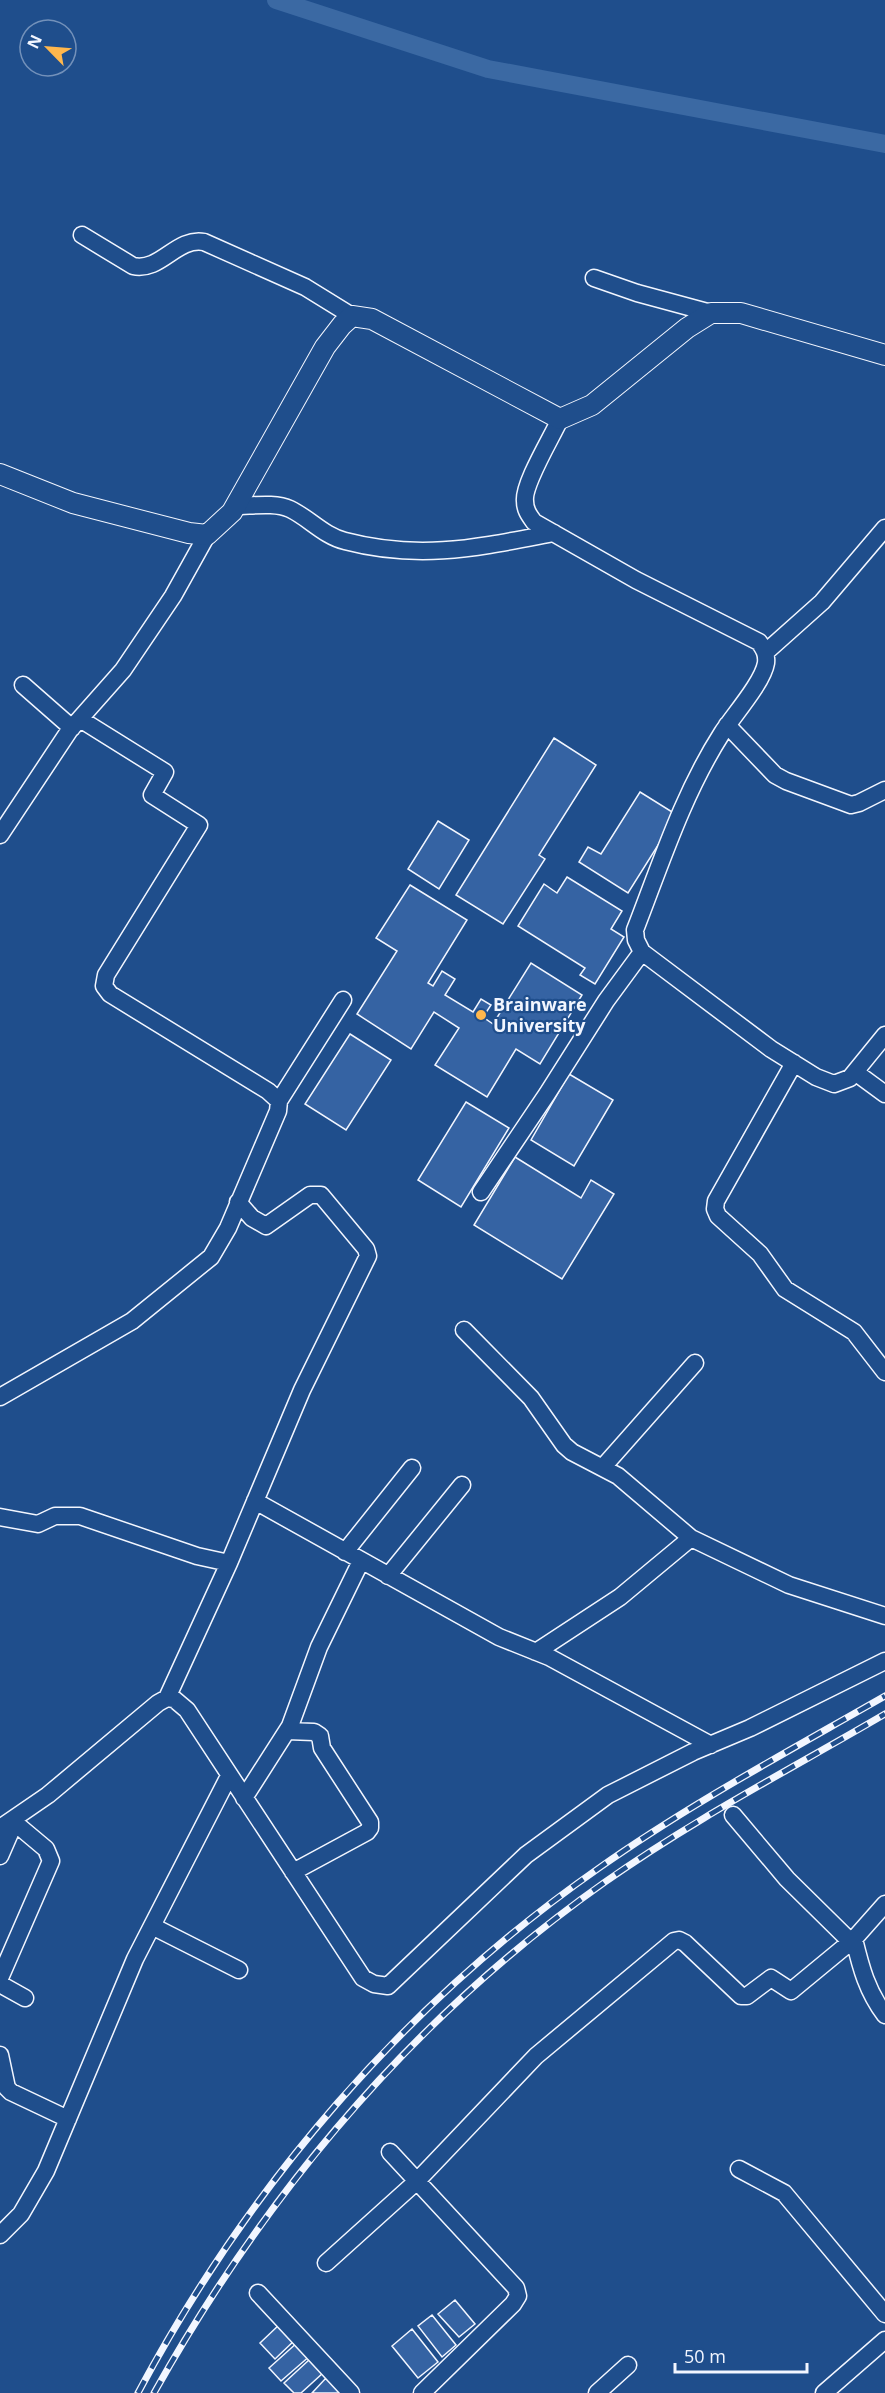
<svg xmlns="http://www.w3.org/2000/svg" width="885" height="2393" font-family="'Open Sans',sans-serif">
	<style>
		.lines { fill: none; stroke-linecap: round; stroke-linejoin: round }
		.canal { stroke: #3b69a3; stroke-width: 18 }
		.building { fill: #3563a3; stroke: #f2f6ff; stroke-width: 1.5 }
		.minor-casing { stroke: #f2f6ff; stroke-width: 19 }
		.tertiary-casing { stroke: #f2f6ff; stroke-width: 22 }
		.minor { stroke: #1f4e8c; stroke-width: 16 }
		.tertiary { stroke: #1f4e8c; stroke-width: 20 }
		.rail-casing { stroke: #f2f6ff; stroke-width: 7 }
		.rail { stroke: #1f4e8c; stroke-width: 4.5; stroke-dasharray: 14; stroke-linecap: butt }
		.poi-dot { fill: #ffb74d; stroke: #1f4e8c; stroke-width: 2 }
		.labels { text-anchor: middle; stroke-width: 4.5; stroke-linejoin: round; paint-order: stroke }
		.poi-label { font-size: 18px; font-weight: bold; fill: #f2f6ff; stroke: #1f4e8c; text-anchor: start }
	</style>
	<rect width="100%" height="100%" fill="#1f4e8c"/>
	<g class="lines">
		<!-- canal -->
		<path class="canal" d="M276,0l212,69 397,75"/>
	</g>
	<!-- building -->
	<path class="building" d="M554,738l42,27 -57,90 6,4 -42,65 -47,-29z
		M640,792l37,23 -49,78 -49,-31 9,-15 13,7z
		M438,821l31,19 -30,49 -31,-20z
		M567,877l55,34 -11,18 13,8 -29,47 -15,-9 5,-7 -67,-42 26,-42 13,9z
		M410,885l57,35 -39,63 5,3 9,-15 13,8 -10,16 28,17 8,-13 10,6 -8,12 10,7 38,-61 51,32 -42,69 -24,-15 -29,48 -52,-32 24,-37 -25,-16 -23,37 -54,-35 40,-63 -21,-13z
		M350,1034l41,26 -45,70 -41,-26z
		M569,1074l44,26 -39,66 -43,-26z
		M466,1102l43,26 -48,79 -43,-27z
		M515,1157l66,41 10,-18 23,14 -52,85 -88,-54z
		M455,2300l20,24 -16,13 -21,-23z
		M432,2315l24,30 -14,12 -24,-31z
		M281,2323l15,16 -21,20 -15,-16z
		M412,2329l26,33 -20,16 -26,-32z
		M299,2341l12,14 -30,26 -12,-13z
		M310,2359l13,14 -22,20h-7l-10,-10z
		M326,2378l15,15h-29z"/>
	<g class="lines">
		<defs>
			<path id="minor" d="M82,235l51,31c28,6 43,-29 71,-24l101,45 47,29
				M594,278l43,15 74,20
				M560,419c-8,18 -37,65 -35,82 0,9 4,14 9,21l102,58 123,62c5,7 8,12 7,21 -3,19 -33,53 -44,70 -39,61 -61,130 -87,197l1,10 6,12 129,97 45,28 18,7 16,-6 35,-43
				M235,506c17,0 40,-4 55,3 19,9 34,27 55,32 76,20 135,6 209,-8
				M766,652l56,-50 63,-74
				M23,685l49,43
				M727,725l48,50 11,6 65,24 8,-2 26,-13
				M0,835l69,-104 54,-61 50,-74 34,-61
				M794,1063l-78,138 -1,8 3,7 42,38 25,35 69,43 31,40
				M855,1072l30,22
				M279,1101l64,-101
				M481,1192l66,-98 59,-93 36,-49
				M464,1330l67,68 33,47 8,7 46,24 73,62 98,47 96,31
				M0,1397l132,-76 79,-64 17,-29 50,-117 1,-10 -11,-10 -158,-97 -6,-8 2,-11 93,-150 -47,-30 13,-23 -85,-53
				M603,1467l92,-104
				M255,1501l244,136 50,20 162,88
				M0,1517l38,7 17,-8h25l117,40 32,7
				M345,1552l67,-84
				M388,1576l74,-91
				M536,1652l84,-55 71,-59
				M167,1698l62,-135 73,-173 66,-134 -2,-7 -45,-54h-11l-44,31 -14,-8 -14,-16
				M287,1731l27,1 6,4 2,12 48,74v6l-3,4 -74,40
				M244,1798l46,-72 29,-79 42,-86
				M733,1815l54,64 64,63
				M0,1828l48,-33 110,-92 9,-5 7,1 13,11 176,268 11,6 14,2 138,-131 82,-60 85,-43 57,-24 135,-67
				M0,1856l17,-39
				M885,1904l-31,35c7,29 13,52 31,76
				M152,1926l87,44
				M0,1978l51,-117 -5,-12 -31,-26
				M0,1984l25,14
				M0,2055l7,33 4,4 57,27
				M390,2152l126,136 2,8 -5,8 -91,89
				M739,2169l45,24 101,121
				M0,2235l21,-21 25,-43 89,-212 94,-183
				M326,2263l90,-81 120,-126 138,-115 5,-1 6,3 56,53h6l24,-18 20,13 63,-52
				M258,2293l93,100
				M597,2393l31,-28
				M824,2393l61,-53"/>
			<path id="tertiary" d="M0,474l73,29 116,30 18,2 25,-23 93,-165 17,-22 10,-9 20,3 188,100 32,-14 95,-77 24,-15h30l144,42"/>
		</defs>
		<!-- minor casing -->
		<use href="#minor" class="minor-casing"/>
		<!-- tertiary casing -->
		<use href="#tertiary" class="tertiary-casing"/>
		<!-- minor -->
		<use href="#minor" class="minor"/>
		<!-- tertiary -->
		<use href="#tertiary" class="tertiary"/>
		<defs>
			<path id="rail" d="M138,2393c111,-208 267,-390 461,-525 91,-64 190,-117 286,-172
				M154,2393c113,-202 262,-378 451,-511 89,-63 186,-113 280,-168"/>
		</defs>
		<!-- rail casing -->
		<use href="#rail" class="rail-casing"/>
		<!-- rail -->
		<use href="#rail" class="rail"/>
	</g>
	<!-- markers -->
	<circle class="poi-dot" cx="481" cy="1015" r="6"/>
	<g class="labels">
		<!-- poi labels -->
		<g class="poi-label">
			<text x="493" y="1011">Brainware<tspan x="493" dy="21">University</tspan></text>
		</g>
	</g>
	<!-- north arrow -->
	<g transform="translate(48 48) rotate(295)"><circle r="28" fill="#1f4e8c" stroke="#7391ba" stroke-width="1.5"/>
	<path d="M0-4.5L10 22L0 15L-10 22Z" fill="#ffb74d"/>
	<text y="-9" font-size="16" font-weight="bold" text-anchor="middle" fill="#f2f6ff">N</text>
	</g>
	<!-- scale -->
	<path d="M675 2363v9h132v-9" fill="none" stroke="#f2f6ff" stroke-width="3"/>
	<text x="684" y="2363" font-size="18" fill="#f2f6ff" stroke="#1f4e8c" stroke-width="4.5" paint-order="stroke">50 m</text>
</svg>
